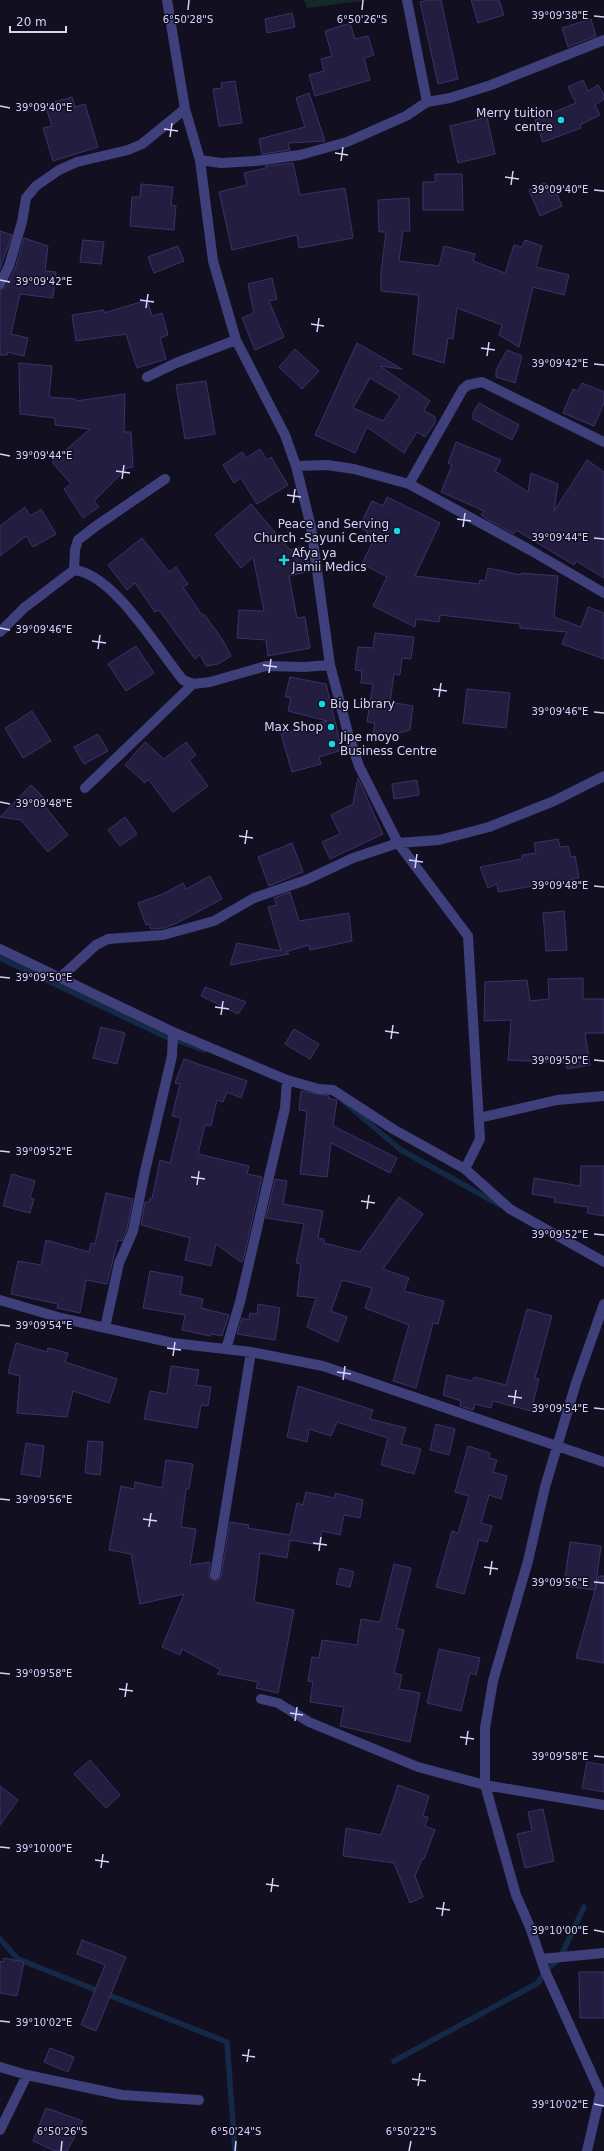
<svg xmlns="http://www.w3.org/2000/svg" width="604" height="2151" font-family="'DejaVu Sans',sans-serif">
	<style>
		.green { fill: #132a28 }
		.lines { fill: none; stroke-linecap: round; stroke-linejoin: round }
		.stream { stroke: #142946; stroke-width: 5.5 }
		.building { fill: #231d40; stroke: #3a326a; fill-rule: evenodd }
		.minor { stroke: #3f3f7b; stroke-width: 10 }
		.ticks { fill: none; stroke: #d6d3fb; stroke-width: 1.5 }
		.poi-dot { fill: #16d9e4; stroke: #120f21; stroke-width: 1.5 }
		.labels { text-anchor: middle; stroke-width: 3; stroke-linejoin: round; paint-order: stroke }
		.poi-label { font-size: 12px; fill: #d6d3fb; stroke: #120f21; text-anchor: end }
		.ticks-label { font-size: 10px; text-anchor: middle; fill: #d6d3fb; stroke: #120f21; stroke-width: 3; stroke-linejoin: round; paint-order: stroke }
	</style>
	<rect width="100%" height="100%" fill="#120f21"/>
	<!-- green -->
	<path class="green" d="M304,0h64l-61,8z"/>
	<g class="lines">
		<!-- stream -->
		<path class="stream" d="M0,958l164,78 40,14
			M343,1101l58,49 99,55
			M0,1939l18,20 209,83 8,109
			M394,2061l144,-78 7,-12 15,-13 24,-51"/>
	</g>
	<!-- building -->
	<path class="building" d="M428,0h13l17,79 -20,5 -18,-82z
		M471,0h28l5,15 -26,8z
		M292,13l3,14 -28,6 -2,-14z
		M591,19l5,17 -28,11 -6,-19z
		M350,23l5,16 13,-3 6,19 -10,3 6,22 -55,16 -6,-21 15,-4 -3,-12 11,-3 -7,-25z
		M583,80l5,11 10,-6 6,10v4l-9,6 5,10 -20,10 1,3 -38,14 -8,-22 41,-17 -8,-16z
		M235,81l7,42 -23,3 -6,-37 9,-1 -1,-5z
		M309,93l16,48 -37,2 2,7 -28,4 -3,-15 46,-12 -9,-29z
		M72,97l3,10 10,-3 13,43 -45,14 -10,-33 9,-2 -7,-21z
		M487,117l8,37 -37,9 -8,-37z
		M293,163l7,32 45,-7 8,50 -54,10 -2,-13 -65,15 -13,-58 28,-7 -3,-12 22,-5 -1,-2z
		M435,174h27l1,36h-40v-28h12z
		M545,183l5,13 7,-2 5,12 -22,10 -11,-26z
		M141,184l32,3 -2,18 5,1 -2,24 -44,-4 2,-29h8z
		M409,198l1,33h-7l-4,30 40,5 5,-20 31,8 -2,7 32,12 9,-28 8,2 3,-7 17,6 -6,21 33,8 -5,20 -31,-8 -14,60 -20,-12 3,-10 -45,-17 -4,31 -5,-1 -4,25 -31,-9 6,-59 -38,-4v-19l5,-40h-7l-1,-32z
		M0,231l12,4 -12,34z
		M24,238l24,8 -3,25 11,1 -3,26 -33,-4 -9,40 17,4 -4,18 -17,-4v3h-7v-65l6,-3 9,-18z
		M83,240l21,2 -3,22 -21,-2z
		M178,246l6,15 -30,12 -6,-16z
		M272,278l5,21 -8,2 15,36 -29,13 -13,-32 12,-5 -6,-29z
		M147,300l5,16 10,-3 6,22 -8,3 6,21 -29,9 -11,-34 -50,7 -4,-26 32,-5v3z
		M357,343l45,26 -22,-3 50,35 -6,9 11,7v6l-10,14 -8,-5 -13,21 -37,-26 -12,26 -40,-18zM370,378l30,18 -17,25 -30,-13z
		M295,349l24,22 -17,18 -23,-22z
		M507,350l15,6 -7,27 -19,-6v-7z
		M19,363l33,3 -3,31 27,2v2l49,-7 -1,38h7l2,35 -6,1 -33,33 5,6 -16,11 -19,-29 7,-5 -19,-22 38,-33 -35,-4v-7l-35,-4z
		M206,381l9,53 -30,5 -9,-54z
		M582,383l22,9v11l-10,23 -31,-13 10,-24 5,2z
		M479,403l40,22 -7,15 -39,-21v-6z
		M456,442l45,18 -6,11 33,21 3,-19 27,11 -4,27 33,-51 17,12v106l-28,-17 -2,4 -58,-35 -2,4 -26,-14 -7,-5 3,-4 -43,-19 11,-27 -4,-2z
		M260,449l7,11 4,-3 17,28 -31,19 -16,-26 -7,5 -11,-18 19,-13 4,6z
		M387,497l53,26 -25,53 64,8 1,-4 5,1 3,-13 33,7v-2l37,3 -4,41 27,10 7,-20 16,6v46l-42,-15 5,-12 -47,-4v-4l-80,-9 -1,7 -23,-3 -1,8 -42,-21 14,-29 -25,-13 10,-21 -8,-4 4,-7 -9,-5 13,-26 11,5z
		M251,504l39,46 15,-4 5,25 -21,5 8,42 8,-1 5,31 -42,8 -2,-16 -29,-2 2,-28 25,1 -11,-54 -12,11 -26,-33z
		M25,507l5,9 11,-7 15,25 -23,13 -7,-11 -26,20v-30z
		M142,538l27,34 7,-5 12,17 -5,3 19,28 2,-1 18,25 9,17 -13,8 -12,2 -6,-11 -5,4 -36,-49 -4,2 -20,-29 -8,7 -19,-25z
		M375,633l39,4 -3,22 -9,-1 -2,17 -6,-1 -4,28 23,4 -3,24 -22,6 -15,-2 2,-11 -8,-1 6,-38 -12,-1 1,-12 -7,-1 3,-23 15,1z
		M136,646l18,27 -28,18 -18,-27z
		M290,677l36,7 16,66 -23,7 2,7 -29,8 -11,-38 46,-13 -39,-10 3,-13 -6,-1z
		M467,689l43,4 -4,35 -43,-5z
		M32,711l19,30 -28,17 -18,-30z
		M98,734l10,17 -24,13 -10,-17z
		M145,742l19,17 22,-17 10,13 -7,5 19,26 -35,26 -25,-33 -3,4 -20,-18z
		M358,778l25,56 -53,25 -8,-17 18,-8 -9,-19 22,-11z
		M417,780l2,15 -25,4 -2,-15z
		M31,785l17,17 -4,3 24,30 -20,17 -27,-32 -21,-3z
		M125,817l12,17 -17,12 -12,-16z
		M558,839l2,8 8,-1 3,11 4,-1 4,22 -81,14 -1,-8 -9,4 -8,-21 42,-8v-4l14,-2 -2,-10z
		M292,843l11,29 -34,14 -11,-29z
		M210,876l12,23 -45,24 -13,5 -13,1 -2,-5 -3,1 -8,-22 25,-9 20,-11 3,6z
		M290,892l9,29 50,-8 3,28 -42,9 -1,-5 -24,7 4,2 -59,11 7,-22 44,8 -13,-44 9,-2 -3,-7z
		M564,911l3,39 -21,1 -3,-38z
		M583,978v21h21v34h-19l5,32 -23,4 -1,-6 -58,-3 3,-40 -27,1 1,-39 42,-2 3,21 19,-2 -1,-20z
		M205,987l41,15 -8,12 -37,-18z
		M101,1027l24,6 -8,31 -24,-6z
		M294,1029l25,15 -9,15 -25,-15z
		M184,1059l63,22 -6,17 -14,-6 -4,10 -6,-2 -6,26 -6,-1 -7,29 51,12 -2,8 15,3 -19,84 -2,1 -25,-18 -5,22 -26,-6 5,-22 -49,-13 4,-23h4l1,-4 2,1 8,-39 10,3 11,-45 -9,-2 8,-32 -5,-1z
		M301,1091l28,5 -1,2 9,2 -4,26 64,32 -7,15 -59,-30 -4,34 -27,-3 7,-63 -8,-1z
		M581,1166h23v50l-17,-3 1,-6 -34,-5 1,-4 -23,-4 2,-16 46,8z
		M12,1174l23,7 -5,17 4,1 -4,14 -27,-7z
		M275,1179l12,2 -4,23 40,7 -5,27 6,1v4l36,9 39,-55 24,17 -40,55 26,9 -5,13 40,10 -6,23 -5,-1 -17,65 -23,-7 16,-56 -44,-17 7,-20 -30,-8 -11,31 16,6 -9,25 -31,-15 9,-29 -19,-2 4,-32 -5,-1 8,-39 -38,-6z
		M106,1193l27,6 -6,30 -5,12 -4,-1 -11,44 -21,-4 -6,33 -23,-5 1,-4 -47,-10 7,-33 23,4 5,-25 43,12 2,-9 4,1z
		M150,1271l33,6 -3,17 23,5 -2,9 28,7 -7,21 -11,-2 -1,2 -28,-6 3,-15 -42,-7z
		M258,1304l22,4 -5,32 -38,-6 5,-16 7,2 1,-7 7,1z
		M527,1309l25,7 -17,62 4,1 -8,32 -38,-10 -2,7 -16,-4 -2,6 -13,-4 1,-5 -18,-6 4,-20 25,6 2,-4 32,8z
		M16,1343l31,9 1,-4 20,5 -3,9 52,17 -8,24 -36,-12 -6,26 -50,-4 3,-37 -12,-3z
		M171,1366l28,4 -3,15 15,2 -3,19 -7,-1 -4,23 -53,-9 6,-28 17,3z
		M298,1386l75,24 -3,9 36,9 -5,16 20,5 -7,25 -33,-9 7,-27 -51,-16 -6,14 -22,-7 -2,13 -20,-5z
		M436,1424l19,5 -6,26 -19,-5z
		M88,1441l15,1 -3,33 -15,-2z
		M26,1443l18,3 -4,31 -19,-3z
		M468,1446l22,7 -1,5 8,2 -4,12 14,4 -6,23 -12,-4 -8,28 11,3 -5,16 -8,-2 -15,54 -28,-7 16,-56 6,2 11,-37 -14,-4z
		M166,1460l27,4 -4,25h-3l-5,38 15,2 -6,36 20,-3 -1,15 5,4h4l3,-5 9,-54 19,3 -1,3 42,7 7,-32 6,2 3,-13 29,6v-5l28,7 -3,18 -16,-3 -4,20 -18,-4 -3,14 -29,-5 -3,18 -27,-5 -6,49 40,8 -16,83 -22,-5 2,-6 -41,-8 4,-4 -39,-21 -2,6 -18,-8 22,-53 -44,10 -9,-50 -22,-4 12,-64 13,3 1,-7 27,6z
		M570,1542l31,4 -6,44 -31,-4z
		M394,1564l17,4 -15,60 8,2 -10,43 8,2 -3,14 21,4 -10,49 -70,-16 4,-19 -34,-5 3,-20 -5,-1 4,-24 7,1 3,-18 35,5 4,-26 19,3z
		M340,1568l14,4 -4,15 -14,-3z
		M599,1576h5v87l-28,-5z
		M439,1649l41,9 -4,17 -6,-2 -9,38 -34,-8z
		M90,1760l30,35 -14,13 -32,-34z
		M587,1762l17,3v27l-22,-4z
		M398,1785l31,11 -6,20 5,1 -3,9 10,4 -11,29h-2l-7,17 8,21 -13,6 -16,-40 -51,-7 3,-28 35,7z
		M0,1786l18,14 -18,25z
		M543,1809l11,52 -29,7 -8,-34 15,-3 -4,-19z
		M82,1940l44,17 -30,74 -15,-6 24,-60 -28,-11z
		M4,1958l20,4 -7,34 -17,-3v-32l3,1z
		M579,1972h25v46h-24z
		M50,2048l24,9 -6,15 -24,-10z
		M46,2108l37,13 -16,30h-12l-22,-10z"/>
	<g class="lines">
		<!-- minor -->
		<path class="minor" d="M167,0l18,109 15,51 13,101 23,79 49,95 11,31 15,61 19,138 18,68 11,33 39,77 70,93 12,203 -15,30
			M407,0l20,102
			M200,160l21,3 35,-2 44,-6 47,-13 59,-26 21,-14 23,-4 41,-13 113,-45
			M0,284l9,-18 13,-44 4,-24 10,-12 23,-16 18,-8 51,-12 14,-6 43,-35
			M147,377l29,-14 60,-23
			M296,466l31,-1 27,4 55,15 121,66 74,43
			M409,484l54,-95 5,-4 14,-3 122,60
			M74,570l1,-20 3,-10 18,-14 69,-47
			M0,632l24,-24 50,-38c40,4 84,80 109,110l10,4 17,-2 56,-16 38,1 26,-2
			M85,788l108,-104
			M0,949l173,83 114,48 32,9 14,1 60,39 72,40 45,40 94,53
			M61,977l35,-32 12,-6 55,-4 51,-14 40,-23 52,-18 47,-22 45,-15 41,-3 50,-13 65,-26 50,-25
			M479,1118l78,-18 47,-4
			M0,1300l61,18 112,25 78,9 72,14 281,96
			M604,1304l-28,79 -31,104 -17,74 -35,120 -8,47v57l31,110 14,32 15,44 59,130
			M105,1328l14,-65 14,-32 12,-60 27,-115 1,-24
			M226,1349l14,-47 45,-194 2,-28
			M215,1575l36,-223
			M261,1699l17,4 31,19 109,45 67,18 119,20
			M541,1959l63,-6
			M0,2067l27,8 95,20 77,5
			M0,2130l27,-55
			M587,2151l13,-56"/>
	</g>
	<!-- ticks -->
	<path class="ticks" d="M188,10l1,-10M362,10l1,-10M594,16l10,1M0,106l10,2M164,129l14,2M170,137l2,-14M335,153l13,2M341,161l2,-14M505,177l14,2M511,185l2,-14M594,190l10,1M0,280l10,2M140,300l14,2M146,308l2,-14M311,324l13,2M317,332l2,-14M481,348l14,2M487,356l2,-14M594,364l10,1M0,454l10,2M116,471l14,2M122,479l2,-14M287,495l14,2M293,503l2,-14M457,519l14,2M463,527l2,-14M594,538l10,1M0,628l10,2M92,641l14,2M98,649l2,-14M263,665l14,2M269,673l2,-14M433,689l14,2M439,697l2,-14M594,712l10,1M0,802l10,2M239,836l14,2M245,844l2,-14M409,860l14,2M415,868l2,-14M594,886l10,1M0,977l10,1M215,1007l14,2M221,1015l2,-14M385,1031l14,2M391,1039l2,-14M594,1060l10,1M0,1151l10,1M191,1177l14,2M197,1185l2,-14M361,1201l14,2M367,1209l2,-14M594,1234l10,1M0,1325l10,1M167,1348l14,2M173,1356l2,-14M337,1372l14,2M343,1380l2,-14M508,1396l14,2M514,1404l2,-14M594,1408l10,1M0,1499l10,1M143,1519l14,2M149,1527l2,-14M313,1543l14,2M319,1551l2,-14M484,1567l14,2M490,1575l2,-14M594,1582l10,1M0,1673l10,1M119,1689l14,2M125,1697l2,-14M290,1713l13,2M295,1721l2,-14M460,1737l14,2M466,1745l2,-14M594,1756l10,1M0,1847l10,1M95,1860l14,2M101,1868l2,-14M266,1884l13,2M271,1892l2,-14M436,1908l14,2M442,1916l2,-14M594,1930l10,2M0,2021l10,1M242,2055l13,2M247,2062l2,-13M412,2079l14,2M418,2086l2,-13M594,2104l10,2M61,2151l1,-10M235,2151l1,-10M409,2151l2,-10"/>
	<!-- markers -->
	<g class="poi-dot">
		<circle cx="561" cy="120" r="4"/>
		<circle cx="397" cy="531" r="4"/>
		<path d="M282 554h4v4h4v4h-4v4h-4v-4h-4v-4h4z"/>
		<circle cx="322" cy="704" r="4"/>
		<circle cx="331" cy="727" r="4"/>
		<circle cx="332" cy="744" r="4"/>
	</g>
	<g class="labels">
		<!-- poi labels -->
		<g class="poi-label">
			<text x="553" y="117">Merry tuition<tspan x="553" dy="14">centre</tspan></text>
			<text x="389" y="528">Peace and Serving<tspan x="389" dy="14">Church -Sayuni Center</tspan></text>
			<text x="292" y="557" text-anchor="start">Afya ya<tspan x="292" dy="14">Jamii Medics</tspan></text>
			<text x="330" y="708" text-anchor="start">Big Library</text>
			<text x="323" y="731">Max Shop</text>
			<text x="340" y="741" text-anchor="start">Jipe moyo<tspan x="340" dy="14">Business Centre</tspan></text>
		</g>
	</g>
	<g class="ticks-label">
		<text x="560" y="19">39°09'38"E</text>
		<text x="188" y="23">6°50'28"S</text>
		<text x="362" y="23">6°50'26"S</text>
		<text x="44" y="111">39°09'40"E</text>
		<text x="560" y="193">39°09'40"E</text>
		<text x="44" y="285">39°09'42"E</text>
		<text x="560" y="367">39°09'42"E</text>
		<text x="44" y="459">39°09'44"E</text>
		<text x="560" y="541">39°09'44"E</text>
		<text x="44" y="633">39°09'46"E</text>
		<text x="560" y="715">39°09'46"E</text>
		<text x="44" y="807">39°09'48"E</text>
		<text x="560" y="889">39°09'48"E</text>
		<text x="44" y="981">39°09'50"E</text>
		<text x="560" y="1064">39°09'50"E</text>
		<text x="44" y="1155">39°09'52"E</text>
		<text x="560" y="1238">39°09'52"E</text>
		<text x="44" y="1329">39°09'54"E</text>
		<text x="560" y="1412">39°09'54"E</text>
		<text x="44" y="1503">39°09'56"E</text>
		<text x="560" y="1586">39°09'56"E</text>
		<text x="44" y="1677">39°09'58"E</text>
		<text x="560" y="1760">39°09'58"E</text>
		<text x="44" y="1852">39°10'00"E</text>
		<text x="560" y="1934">39°10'00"E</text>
		<text x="44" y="2026">39°10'02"E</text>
		<text x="560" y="2108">39°10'02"E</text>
		<text x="62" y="2135">6°50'26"S</text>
		<text x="236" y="2135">6°50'24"S</text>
		<text x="411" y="2135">6°50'22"S</text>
	</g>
	<!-- scale -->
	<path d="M10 26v6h56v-6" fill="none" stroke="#d6d3fb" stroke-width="2"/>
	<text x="16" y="26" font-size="12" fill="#d6d3fb" stroke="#120f21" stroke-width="3" paint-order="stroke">20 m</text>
</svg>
